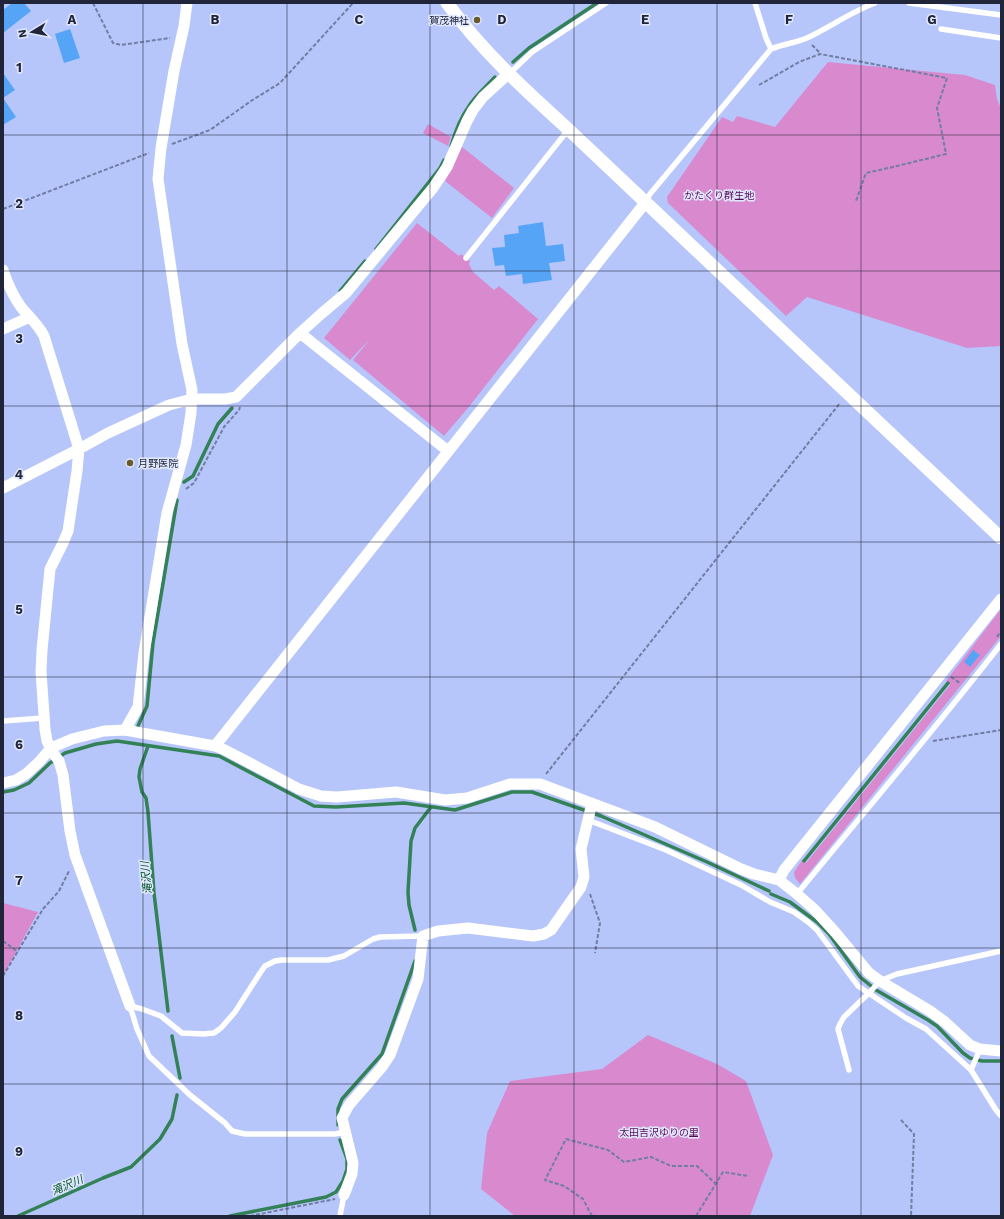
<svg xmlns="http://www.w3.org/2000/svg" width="1004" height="1219" font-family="'Work Sans','Noto Sans JP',sans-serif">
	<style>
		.green { fill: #d98acf }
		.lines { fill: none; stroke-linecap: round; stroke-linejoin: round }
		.stream { stroke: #338156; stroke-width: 3.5 }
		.building { fill: #56a4f6 }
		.path { stroke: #727da3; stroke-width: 2; stroke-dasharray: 4 2; stroke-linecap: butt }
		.service { stroke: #fff; stroke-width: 5.5 }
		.minor { stroke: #fff; stroke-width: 11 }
		.tertiary { stroke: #fff; stroke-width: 13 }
		.grid { fill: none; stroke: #202539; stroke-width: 1; stroke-opacity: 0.55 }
		.poi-dot { fill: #6a5a28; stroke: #e1e8fe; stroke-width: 1.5 }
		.labels { text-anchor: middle; stroke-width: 3; stroke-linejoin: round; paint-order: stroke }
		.poi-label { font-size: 10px; fill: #202539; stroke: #e1e8fe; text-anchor: end }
		.park-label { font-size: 10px; fill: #5a0954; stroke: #e1e8fe }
		.water-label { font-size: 11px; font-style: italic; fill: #005326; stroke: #e1e8fe }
		.grid-label { font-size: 13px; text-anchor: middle; font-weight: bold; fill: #202539; stroke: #e1e8fe; stroke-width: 3; stroke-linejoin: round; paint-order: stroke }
	</style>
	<rect width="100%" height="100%" fill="#b6c6fb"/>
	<!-- green -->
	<path class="green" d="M828,62l137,13 30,10 2,14 4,9v238l-34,2 -160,-51 -21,19 -118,-113 -1,-6 55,-80 11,5 4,-6 38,11z
		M428,124l23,13 -3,9 -25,-13z
		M462,147l52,41 -22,30 -47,-37z
		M417,223l42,33 2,-2 9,7 -1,3 4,8 21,18 5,-4 39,33 -70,89 -24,28 -91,-76 17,-21 -20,21 -26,-22z
		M1001,609v27l-201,248 -5,-6 -1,-6 9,-13 3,4 144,-178 -4,-4z
		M3,903l35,9 -35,64z
		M648,1035l69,29 29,17 27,74 -23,61h-235l-34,-27 6,-56 23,-52 92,-12z"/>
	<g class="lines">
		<!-- stream -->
		<path class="stream" d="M513,62l16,-14 68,-45
			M451,146c4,-14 10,-29 18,-40 7,-11 17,-19 26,-29
			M376,249l64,-81 4,-8
			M340,291l25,-30
			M184,482l9,-6 25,-52 14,-16
			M138,726l9,-20 6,-63 24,-143
			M148,746l-8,23 -1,8 3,15 4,6 2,14 6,81 14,118
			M3,792l11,-2 15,-7 21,-20 15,-10 31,-9 21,-3 102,15 95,50 22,1 68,-4 51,7 57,-18h20l69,24 106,46 62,29
			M804,861l144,-178
			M771,894l19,8 27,20 12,12 31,43 16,13 52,30 9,6 26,27 7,5 12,3h19
			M415,930l-6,-25 -1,-13 3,-51 4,-13 16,-21
			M172,1036l8,42
			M338,1125v-16l4,-10 40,-45 33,-93
			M18,1216l85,-38 28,-11 29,-28 12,-20 5,-24
			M230,1216l96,-19 10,-5 7,-11 4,-12v-10l-7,-19"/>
	</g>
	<!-- building -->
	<path class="building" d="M12,3h12l7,8 -28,22v-23z
		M70,29l10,29 -16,5 -9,-29z
		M3,73l12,17 -12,8z
		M3,98l13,19 -13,8z
		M543,222l3,24 17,-2 2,17 -16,2 3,17 -29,4 -1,-10 -16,2 -2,-11 -9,1 -3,-18 13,-1 -1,-12 15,-2 -1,-7z
		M973,650l7,5 -10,12 -6,-5z"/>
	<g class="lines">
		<!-- path -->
		<path class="path" d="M93,3l20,40 8,2 49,-7
			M812,45l8,8
			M759,85l40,-23 21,-8 127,24 -10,30 9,46 -53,13 -27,6 -10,28
			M172,144l38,-14 41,-29 29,-18 73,-80
			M3,209l146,-56
			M186,489l8,-6 30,-56 15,-17 1,-3
			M997,637l4,-6
			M951,677l9,6
			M933,741l68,-11
			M546,774l294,-371
			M590,894l10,29 -5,30
			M3,941l15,11
			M3,976l40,-67 16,-18 10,-20
			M901,1120l13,14 -3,82
			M250,1216l85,-17
			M592,1216l-9,-17 -19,-13 -19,-6 21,-41 42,11 16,12 27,-5 20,9h26l19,18
			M696,1216l27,-44 25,4"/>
		<!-- service -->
		<path class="service" d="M755,3l11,35 5,11
			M909,3l92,12
			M941,29l60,9
			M509,74l23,-22 74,-49
			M646,201l4,-7 121,-145c12,-5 24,-6 36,-11 23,-11 44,-26 68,-35
			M466,258l102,-128
			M3,721l40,-3
			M588,820l78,30 75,35 29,17 24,10 14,10 9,8 41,56 48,32 20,11 45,41 25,40 5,6
			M797,894c68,-83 138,-165 204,-250
			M130,1006l12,3 19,7 21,17 21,1 11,-1 7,-5 14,-16 25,-39 5,-7 10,-5 7,-1h46l16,-4 29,-17 7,-2 43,-1
			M130,1006l7,23 12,27 41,39 35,28 7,8 13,3h90l10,-2
			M849,1070l-11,-41 2,-5 4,-7 25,-24 11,-12 7,-3 10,-4 104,-23
			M971,1070l9,-21
			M340,1216l4,-21"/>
		<!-- minor -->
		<path class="minor" d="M3,270c4,12 10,26 18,37 8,10 17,17 23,29l35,113 -2,22 -9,60 -5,12 -13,26 -8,81 -1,22 4,57 2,12 6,12 6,8 4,14 7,56 5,24 55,151
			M3,329l27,-12
			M300,333l148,118
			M3,488l76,-39 29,-16 61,-28 23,-6h33l11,-2 64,-64 21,-19 25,-21 87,-105 14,-21 20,-46 6,-11 10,-13 25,-23
			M125,730l13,-23 6,-54 23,-140 19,-68 5,-32 1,-23 -10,-46 -24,-165 3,-31 13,-77 10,-45 3,-23
			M215,746l430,-543
			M3,783l13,-3 10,-6 13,-12 12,-14 21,-9 32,-8 21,-1 90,16 10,4 74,39 22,7 16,1 59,-5 49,8 22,-2 43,-14h30l115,43 86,42 13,5 25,6 18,14 17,15 21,23 34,41 11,8 50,30 15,11 25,23 10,4 21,2
			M779,880l5,-10 217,-271
			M344,1195l8,-21 1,-11 -11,-45 7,-13 33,-38 8,-12 28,-76 5,-43 15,-5 30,-3 65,8 11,-2 7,-4 30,-43 3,-10 -3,-28 11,-46"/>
		<!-- tertiary -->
		<path class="tertiary" d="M447,3c35,48 78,87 121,126l433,409"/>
	</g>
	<!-- grid -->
	<path class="grid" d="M143,3v1213M287,3v1213M430,3v1213M574,3v1213M717,3v1213M861,3v1213M3,135h998M3,271h998M3,406h998M3,542h998M3,677h998M3,813h998M3,948h998M3,1084h998"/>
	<!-- markers -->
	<g class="poi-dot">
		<circle cx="477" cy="20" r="4"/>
		<circle cx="130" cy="463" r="4"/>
	</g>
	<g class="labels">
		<!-- poi labels -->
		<g class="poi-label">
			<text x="469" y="24">賀茂神社</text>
			<text x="138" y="467" text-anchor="start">月野医院</text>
		</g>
		<!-- park labels -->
		<g class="park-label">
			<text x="719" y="199">かたくり群生地</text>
			<text x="659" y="1136">太田吉沢ゆりの里</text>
		</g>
		<!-- water labels -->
		<g class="water-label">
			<text transform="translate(146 878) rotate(-96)" y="4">滝沢川</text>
			<text transform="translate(67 1185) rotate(-24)" y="4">滝沢川</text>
		</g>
	</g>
	<g class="grid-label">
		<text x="72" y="24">A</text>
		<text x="215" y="24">B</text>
		<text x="359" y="24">C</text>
		<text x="502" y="24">D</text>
		<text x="645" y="24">E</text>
		<text x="789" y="24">F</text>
		<text x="932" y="24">G</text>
		<text x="19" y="72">1</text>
		<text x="19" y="208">2</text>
		<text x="19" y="343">3</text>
		<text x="19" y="479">4</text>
		<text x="19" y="614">5</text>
		<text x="19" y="749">6</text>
		<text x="19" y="885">7</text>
		<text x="19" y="1020">8</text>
		<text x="19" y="1156">9</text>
	</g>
	<!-- border -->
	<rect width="1004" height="1219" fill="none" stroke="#202539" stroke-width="8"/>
	<!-- north arrow -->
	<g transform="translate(32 32) rotate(260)" stroke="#e1e8fe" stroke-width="3" paint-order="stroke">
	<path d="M0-3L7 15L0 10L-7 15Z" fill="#202539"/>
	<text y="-6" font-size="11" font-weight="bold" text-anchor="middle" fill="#202539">N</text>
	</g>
</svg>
